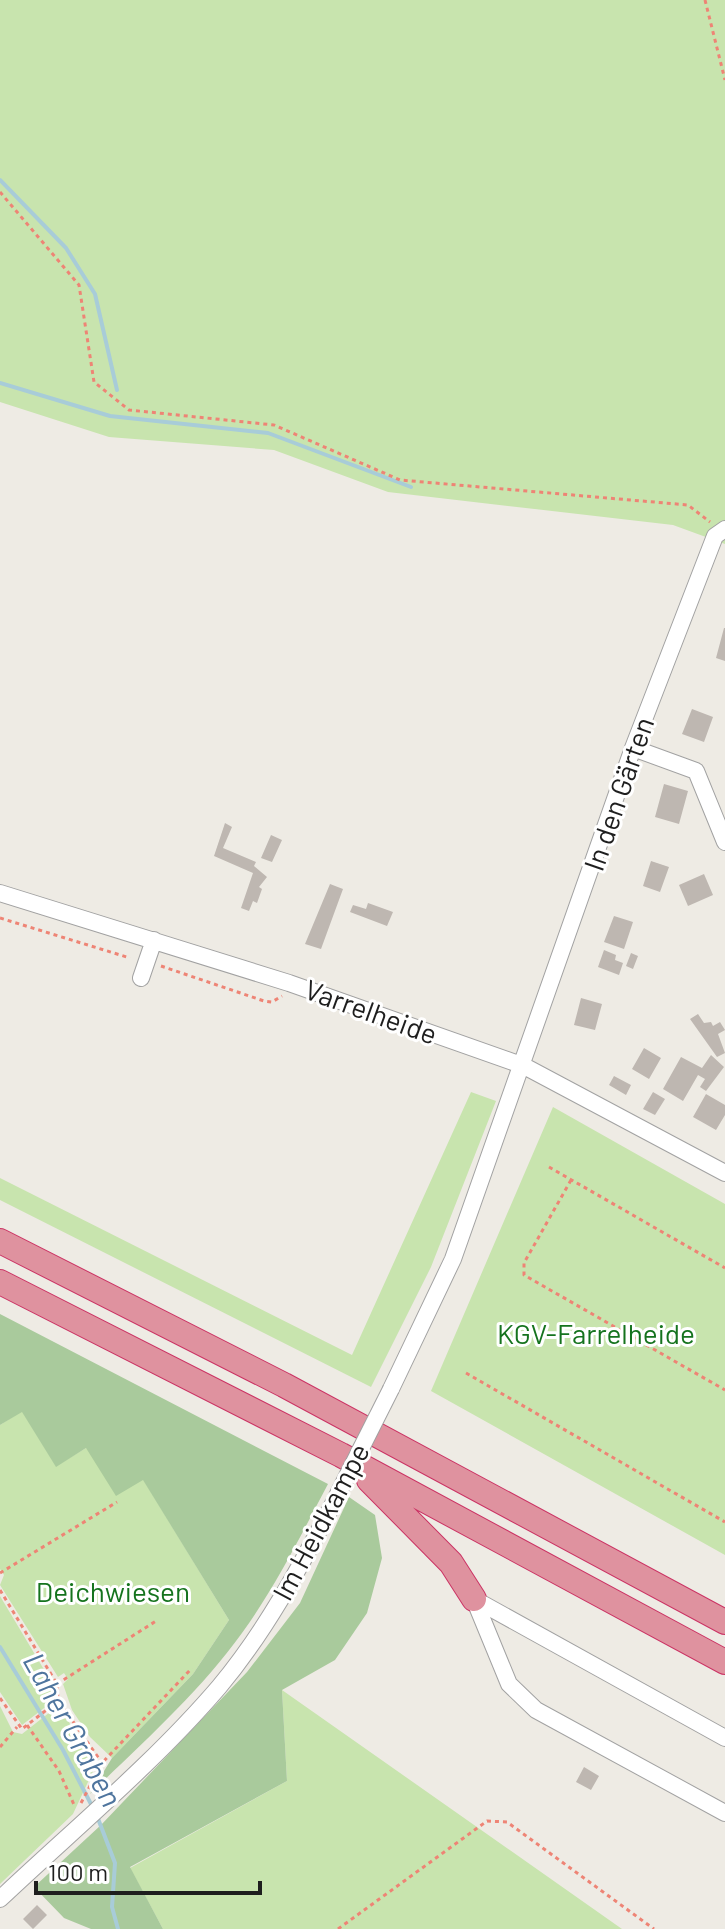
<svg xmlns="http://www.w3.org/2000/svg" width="725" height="1929" font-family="Barlow,sans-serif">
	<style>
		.grass { fill: #c8e4ae }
		.forest { fill: #a9ca9c }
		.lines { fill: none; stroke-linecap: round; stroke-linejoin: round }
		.stream { stroke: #a8ccd8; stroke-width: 4 }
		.building { fill: #beb7b1 }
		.minor-casing { stroke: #a2a2a2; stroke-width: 18 }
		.highway-casing { stroke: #cb3364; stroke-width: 26 }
		.path { stroke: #ee8475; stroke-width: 3; stroke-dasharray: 4 4; stroke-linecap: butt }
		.minor { stroke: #fff; stroke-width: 16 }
		.highway { stroke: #df929f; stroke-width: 24 }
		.minor-bridge-casing { stroke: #a2a2a2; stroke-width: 18; stroke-linecap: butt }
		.minor-bridge { stroke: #fff; stroke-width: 16 }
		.labels { text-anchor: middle; stroke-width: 6; stroke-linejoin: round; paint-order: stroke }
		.street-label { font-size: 28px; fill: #1e1e1e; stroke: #fff }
		.park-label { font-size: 28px; fill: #15731e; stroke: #fff }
		.water-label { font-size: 30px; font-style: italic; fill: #4f759e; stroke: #fff }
	</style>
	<rect width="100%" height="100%" fill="#eeebe4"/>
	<!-- grass -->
	<path class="grass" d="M0,0h725v544l-52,-19 -285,-33 -114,-42 -165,-13 -109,-35z
		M471,1092l25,9 -65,166 -60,120 -371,-187v-22l352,177z
		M553,1107l172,97v351l-294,-164z
		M22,1411l34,55 30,-18 57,31 86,141 -36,54 -81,84 -22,-21 -18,-27 -9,-26 5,-5 -4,-6 -6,4 -58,-92 4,-10 -4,-6v-144z
		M0,1596l55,92 -3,14 -30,23 -22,-33z
		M282,1690l340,239h-459l-33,-61 157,-87z
		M59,1705l36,62 -22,47 -73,70v-178l13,26 9,2z"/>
	<!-- forest -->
	<path class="forest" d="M0,1314l328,170c-27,51 -52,102 -86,149 -43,60 -100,110 -152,161l22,-36 81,-84 36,-54 -86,-140 -27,16 -30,-48 -30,19 -34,-55 -22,13z
		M349,1497l26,18 7,43 -15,55 -32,47 -53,30 5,91 -157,86 33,62h-72l-27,-11 -30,-31 67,-62 146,-153 53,-69z"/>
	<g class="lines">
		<!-- stream -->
		<path class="stream" d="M0,180l66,68 29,46 22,96
			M0,383l110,33 158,17 143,54
			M0,1647l63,103 30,58
			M97,1816l18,47 -3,44 6,22"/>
	</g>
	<!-- building -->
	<path class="building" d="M724,628h1v33l-9,-3z
		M692,709l21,8 -9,25 -22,-8z
		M664,784l24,7 -9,33 -24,-7z
		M225,823l7,4 -9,21 33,14 -2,4 13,11 -8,10 3,2 -5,14 -4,-2 -4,10 -8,-3 12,-35 -39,-17z
		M271,835l11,5 -10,22 -11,-4z
		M651,861l18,6 -9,25 -17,-6z
		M704,874l9,21 -25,11 -9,-21z
		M330,884l13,5 -22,60 -16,-5z
		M368,903l25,9 -6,14 -37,-14 3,-7 13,4z
		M614,916l19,6 -9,27 -20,-7z
		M604,950l12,5 -1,5 8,3 -4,12 -21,-8z
		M631,953l7,3 -5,13 -7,-3z
		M581,998l21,6 -7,26 -21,-5z
		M698,1014l6,9 7,-1 2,4 7,-4 5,8 -7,4 7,19 -8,4 -27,-38z
		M644,1048l17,10 -12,21 -17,-10z
		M711,1055l13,12 -18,24 -6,-4 5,-8 -7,-4 -15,26 -20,-12 18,-32 21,11z
		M614,1076l17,9 -5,10 -17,-10z
		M653,1092l12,7 -10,16 -12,-6z
		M706,1094l19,11v10l-9,15 -23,-13z
		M584,1767l15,9 -8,14 -15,-8z
		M37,1905l10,10 -14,14 -10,-10z"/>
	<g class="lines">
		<defs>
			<path id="minor" d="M633,748l63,23 29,71
				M0,893l289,90 235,83 201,107
				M141,978l13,-38
				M391,1389l62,-130 180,-511 82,-212 10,-7
				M474,1599l35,85 27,26 189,103
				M474,1599l251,139
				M0,1899c73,-69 154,-136 219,-212 46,-55 80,-118 113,-181"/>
			<path id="highway" d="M0,1241l284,144 441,237
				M0,1282l341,173 384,207
				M369,1480l82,83 23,36"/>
		</defs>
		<!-- minor casing -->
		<use href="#minor" class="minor-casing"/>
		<!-- highway casing -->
		<use href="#highway" class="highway-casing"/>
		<!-- path -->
		<path class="path" d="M705,0l20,80
			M0,192l79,93 15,97 35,28 145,15 126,55 288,25 22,17
			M0,918l130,40
			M161,966l103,35 8,1 10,-6
			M549,1167l176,101
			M571,1180l-47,83v12l201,115
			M466,1373l259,149
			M0,1573l117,-71
			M0,1590l57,94 1,16 44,63
			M57,1684l99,-63
			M0,1698l22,31 36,-28
			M27,1725l32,46 16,36
			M0,1747l17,-20
			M81,1803l21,-40 90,-95
			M338,1929l149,-108 20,1 147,107"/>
		<!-- minor -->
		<use href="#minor" class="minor"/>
		<!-- highway -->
		<use href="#highway" class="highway"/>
		<defs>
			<path id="minor-bridge" d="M332,1506l59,-117"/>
		</defs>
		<!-- minor-bridge casing -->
		<use href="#minor-bridge" class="minor-bridge-casing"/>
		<!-- minor-bridge -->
		<use href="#minor-bridge" class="minor-bridge"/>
	</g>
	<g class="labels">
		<!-- street labels -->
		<g class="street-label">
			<text transform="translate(619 794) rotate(-71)" y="10">In den Gärten</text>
			<text transform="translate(371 1012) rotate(20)" y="10">Varrelheide</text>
			<text transform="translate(321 1522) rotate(-62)" y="10">Im Heidkampe</text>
		</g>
		<!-- park labels -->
		<g class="park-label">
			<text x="596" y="1344">KGV-Farrelheide</text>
			<text x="113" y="1602">Deichwiesen</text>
		</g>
		<!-- water labels -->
		<g class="water-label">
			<text transform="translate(72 1730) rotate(61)" y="10">Laher Graben</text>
		</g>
	</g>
	<!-- scale -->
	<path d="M36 1881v12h224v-12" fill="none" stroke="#1e1e1e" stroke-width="4"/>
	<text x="48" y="1881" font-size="24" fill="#1e1e1e" stroke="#ffffff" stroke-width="6" paint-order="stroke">100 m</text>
</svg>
